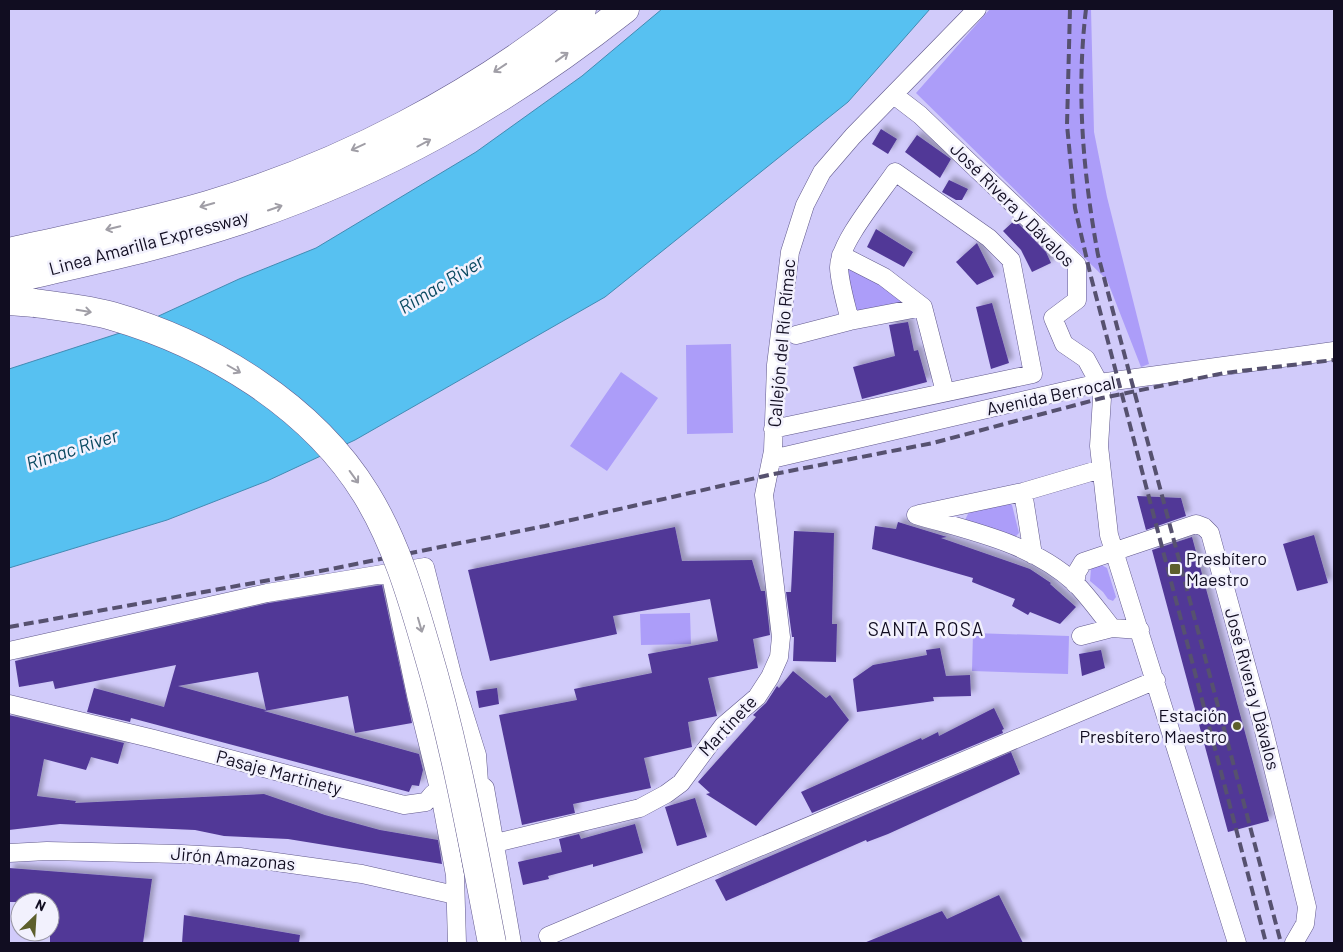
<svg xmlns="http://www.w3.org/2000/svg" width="1343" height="952" font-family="Barlow,sans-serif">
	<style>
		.green { fill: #ac9df9 }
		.water { fill: #57c1f1; stroke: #428bb3 }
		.building { fill: #513897; fill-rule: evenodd; filter: url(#shadow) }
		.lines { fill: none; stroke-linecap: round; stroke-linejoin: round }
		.street-casing { stroke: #61598c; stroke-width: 19 }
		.highway-casing { stroke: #61598c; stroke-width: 29 }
		.street { stroke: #fff; stroke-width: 18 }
		.highway { stroke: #fff; stroke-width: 28 }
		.rail { stroke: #56516f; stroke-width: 4; stroke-dasharray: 10 5; stroke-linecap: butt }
		.highway-bridge-casing { stroke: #61598c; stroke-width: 29; stroke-linecap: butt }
		.highway-bridge { stroke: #fff; stroke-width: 28 }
		.oneway { stroke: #a09ea6 }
		.poi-dot { fill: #5d5f2c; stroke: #f2f1fd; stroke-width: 2 }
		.labels { text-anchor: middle; stroke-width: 5; stroke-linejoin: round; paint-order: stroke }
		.street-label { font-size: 18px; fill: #110d21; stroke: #f2f1fd }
		.poi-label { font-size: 18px; fill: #110d21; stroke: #f2f1fd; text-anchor: start }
		.water-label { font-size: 19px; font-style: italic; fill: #0a4961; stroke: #f2f1fd }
		.neighbourhood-label { font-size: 19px; letter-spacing: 1px; fill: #110d21; stroke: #f2f1fd }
	</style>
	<defs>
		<filter id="shadow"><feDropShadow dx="4.5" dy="-4.5" stdDeviation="2.5" flood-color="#0004"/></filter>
	</defs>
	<rect width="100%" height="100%" fill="#d1cbfa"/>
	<!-- green -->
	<path class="green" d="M990,9h101l3,123 13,65 42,167 -8,3 -34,-87 -191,-187z
		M841,255l82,52 -73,14z
		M731,344l2,89 -46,1 -1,-89z
		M621,372l37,26 -51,73 -37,-25z
		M1008,503l4,2 7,28 -6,6 -48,-19 4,-8z
		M1098,563l9,5 9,29 -3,4 -5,-2 -5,-7 -13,-11 1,-13z
		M690,613l1,31 -50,1 -1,-31z
		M973,633l96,3 -1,38 -96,-3z"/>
	<!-- water -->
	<path class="water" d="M662,9h268l-82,93 -243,195 -250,143 -88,41 -100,39 -158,48v-199l117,-38 113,-52 77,-31 160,-96 106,-76z"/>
	<!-- building -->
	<path class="building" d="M881,129l16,10 -9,15 -16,-10z
		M917,135l34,24 -11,19 -35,-26z
		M949,180l19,9 -6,11h-6l-14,-8z
		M1015,220l31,32 5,11 -19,9 -11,-22 -18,-19z
		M876,229l37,23 -9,15 -37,-20z
		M977,243l17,34 -17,8 -21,-23z
		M992,303l17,60 -18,6 -15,-62z
		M908,322l6,29 4,-1 9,32 -65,17 -9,-32 42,-11 -6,-31z
		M1137,496l44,2 5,18 -40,14z
		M898,522l49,15 -6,1 89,31 21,14 -1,1 26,23 -16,17 -30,-12 -2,3 -16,-9 3,-7 -43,-17 1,-4 -101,-29 3,-23 21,3z
		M675,527l7,34 70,-1 9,31h4l5,44 -17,4 5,29 -50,10 9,38 -29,6 4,25 -48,11 7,30 -78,16 2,9 -53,12 -23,-110 78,-15 -3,-11 78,-16 -4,-19 70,-13 -8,-42 -97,17 4,18 -127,27 -22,-91z
		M794,531l40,2 -2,91h5l-1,38 -43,-1 1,-24h-2l-6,-45h5z
		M1314,535l14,48 -31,8 -14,-47z
		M1192,537l77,284 -41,11 -76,-282z
		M382,585l30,138 -57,10 -7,-37 -84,15 155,43 4,16 -4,16 -7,-1 -3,7 -278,-74 -1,4 -43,-10 7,-24 70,19 12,-42 -121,24 -2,-8 -34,6 -4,-26 254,-58zM258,672l8,38 -88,-24z
		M940,648l6,28 24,-1 1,21 -38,1 1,4 -77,11 -4,-33 20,-14 54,-10 -1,-5z
		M1101,650l4,18 -23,8 -3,-22z
		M793,671l33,27 4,-3 19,25 -93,106 -50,-32 4,-1 -12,-11 58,-65 -3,-2 13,-12 11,-17 2,2z
		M497,688l2,16 -20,4 -3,-17z
		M994,708l10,21 -2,1 1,3 -191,80 -11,-21 120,-54 1,2 16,-8 1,4z
		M9,715l115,28 -6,21 -27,-7 -5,13 -42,-11 -7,37 39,5 -1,2 189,-9 61,21 55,15 58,10 4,24 -154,-25 -64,-3 -29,-6 -135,-6 -51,6z
		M1011,752l9,22 -132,60 -21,8 -1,-2 -140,61 -11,-21z
		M695,798l12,39 -30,9 -12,-39z
		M635,824l8,29 -50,14v-3l-45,12 1,3 -26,6 -5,-23 44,-10 -3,-13 20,-5 2,5z
		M9,868l143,11 -9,64h-93v-41h-41z
		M999,895l24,48h-159l78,-32 5,8z
		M184,915l116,20 -1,8h-117z"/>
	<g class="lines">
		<defs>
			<path id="street" d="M894,95l26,20 157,150v35l-24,18 11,26 22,15 13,24 3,15 -3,48 10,89 128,408
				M841,255l43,22 39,30 22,85
				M796,335l54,-14 73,-14
				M773,429l260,-55 -22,-114 -22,-22 -94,-66c-14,21 -57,72 -56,96 1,17 7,36 11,53
				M772,459l327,-76 235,-32
				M1023,492l10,63
				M919,514l104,-22 78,-23
				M916,515c54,16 116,28 159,68 13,13 25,30 37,45
				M390,572l26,123 23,94 16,86 2,68
				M1075,584l2,-12 6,-10 113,-38 8,3 6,6 52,190 45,184 -2,17 -11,19
				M1081,636l31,-8 28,2
				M9,651l258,-58 158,-26 28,111 24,77 2,27
				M9,704l145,35 250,66 22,-3c14,-19 39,-34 59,-14l27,155
				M496,843l144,-35 26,-14 15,-11 42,-57 34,-29 13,-20 9,-20 2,-20 -17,-142 9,-44 3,-86 14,-113 15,-47 17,-33 31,-36 124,-127
				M9,853l38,-2 134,3 59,3 122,17 93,21
				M548,936l608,-256"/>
			<path id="highway" d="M9,252c66,-15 134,-28 199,-47 134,-40 265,-108 374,-196
				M9,280c75,-18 150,-33 223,-57 149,-49 271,-118 393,-214
				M9,301l26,2"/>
		</defs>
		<!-- street casing -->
		<use href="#street" class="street-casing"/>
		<!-- highway casing -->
		<use href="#highway" class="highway-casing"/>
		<!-- street -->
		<use href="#street" class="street"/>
		<!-- highway -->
		<use href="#highway" class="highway"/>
		<!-- rail -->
		<path class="rail" d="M1070,9l-3,116 8,83 15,65 176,670
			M1086,9c-10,83 -3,164 12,246l183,688
			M9,627l322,-58 214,-43 224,-51 164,-32 169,-45 122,-25 110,-13"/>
		<defs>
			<path id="highway-bridge" d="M35,303c26,4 53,6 77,13 98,28 200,90 254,178 29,47 45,101 60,153 29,97 47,197 66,296"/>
		</defs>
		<!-- highway-bridge casing -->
		<use href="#highway-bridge" class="highway-bridge-casing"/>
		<!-- highway-bridge -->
		<use href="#highway-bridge" class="highway-bridge"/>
	</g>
	<!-- one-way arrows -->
	<defs><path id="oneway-shaft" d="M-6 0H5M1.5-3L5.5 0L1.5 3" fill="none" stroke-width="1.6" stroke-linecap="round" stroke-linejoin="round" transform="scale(1.25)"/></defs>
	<g class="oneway">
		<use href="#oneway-shaft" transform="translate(562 57) rotate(-36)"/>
		<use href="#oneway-shaft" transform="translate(500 68) rotate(146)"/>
		<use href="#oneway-shaft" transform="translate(424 143) rotate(-28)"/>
		<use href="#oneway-shaft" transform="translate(358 147) rotate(155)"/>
		<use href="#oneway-shaft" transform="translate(207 205) rotate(164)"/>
		<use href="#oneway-shaft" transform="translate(275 208) rotate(-19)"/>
		<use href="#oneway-shaft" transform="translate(113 228) rotate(167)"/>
		<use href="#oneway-shaft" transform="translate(84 311) rotate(9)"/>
		<use href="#oneway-shaft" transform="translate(234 369) rotate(30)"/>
		<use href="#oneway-shaft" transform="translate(354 477) rotate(54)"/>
		<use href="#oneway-shaft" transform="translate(420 625) rotate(74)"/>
	</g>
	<!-- markers -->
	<g class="poi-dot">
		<rect x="1169" y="563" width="12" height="12" rx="2.5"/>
		<circle cx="1237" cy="726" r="5"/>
	</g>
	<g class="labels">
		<!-- street labels -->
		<g class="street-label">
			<text transform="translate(1012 205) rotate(45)" y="6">José Rivera y Dávalos</text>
			<text transform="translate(149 243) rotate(-15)" y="6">Linea Amarilla Expressway</text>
			<text transform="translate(782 343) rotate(-85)" y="6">Callejón del Río Rímac</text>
			<text transform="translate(1051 396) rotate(-12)" y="6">Avenida Berrocal</text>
			<text transform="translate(1252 689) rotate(75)" y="6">José Rivera y Dávalos</text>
			<text transform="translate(728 726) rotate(-47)" y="6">Martinete</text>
			<text transform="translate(279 773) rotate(15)" y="6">Pasaje Martinety</text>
			<text transform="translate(233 859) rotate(5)" y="6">Jirón Amazonas</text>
		</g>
		<!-- poi labels -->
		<g class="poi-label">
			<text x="1186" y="565">Presbítero<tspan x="1186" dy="21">Maestro</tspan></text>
			<text x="1227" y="722" text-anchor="end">Estación<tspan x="1227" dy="21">Presbítero Maestro</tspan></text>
		</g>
		<!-- water labels -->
		<g class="water-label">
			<text transform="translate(441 284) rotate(-31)" y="7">Rimac River</text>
			<text transform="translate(72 449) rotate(-18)" y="7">Rimac River</text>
		</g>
		<!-- neighbourhood labels -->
		<g class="neighbourhood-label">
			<text x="926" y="636">SANTA ROSA</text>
		</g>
	</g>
	<!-- border -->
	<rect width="1343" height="952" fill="none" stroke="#110d21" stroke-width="20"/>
	<!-- north arrow -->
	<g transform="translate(35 917) rotate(25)"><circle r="24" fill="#f2f1fd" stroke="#9896a5"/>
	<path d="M0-4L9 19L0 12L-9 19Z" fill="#5d5f2c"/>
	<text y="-8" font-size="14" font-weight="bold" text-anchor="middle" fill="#110d21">N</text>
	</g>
</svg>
